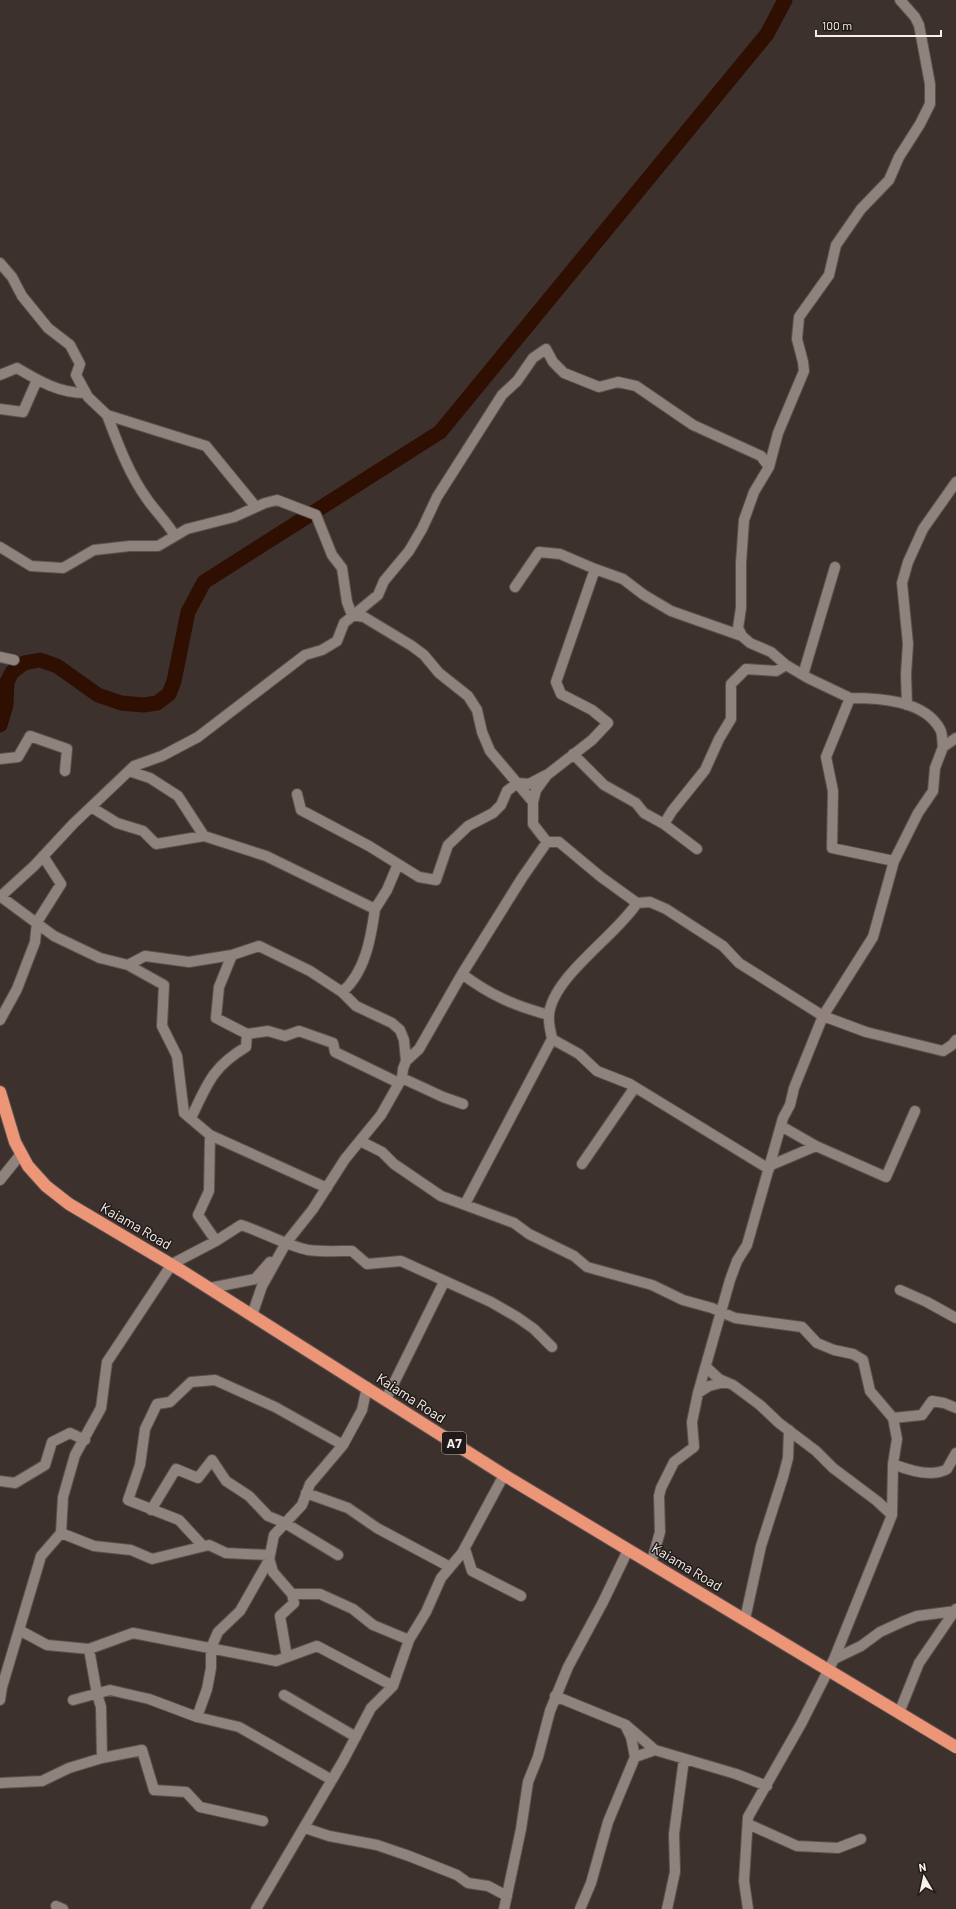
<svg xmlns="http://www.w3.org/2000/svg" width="956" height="1909" font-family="Barlow,sans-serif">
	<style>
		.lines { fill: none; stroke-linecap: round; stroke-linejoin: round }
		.river { stroke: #300f03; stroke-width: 15 }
		.minor-casing { stroke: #5b514d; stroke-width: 12 }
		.highway-casing { stroke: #5b514d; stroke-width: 14 }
		.minor { stroke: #90827c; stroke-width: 10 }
		.highway { stroke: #ec9677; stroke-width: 12 }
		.labels { text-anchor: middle; stroke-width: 3; stroke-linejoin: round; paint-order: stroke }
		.shield { fill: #201a18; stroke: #b6afac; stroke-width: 1 }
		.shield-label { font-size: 13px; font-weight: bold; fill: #f7efec }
		.street-label { font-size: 14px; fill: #f7efec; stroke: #201a18 }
	</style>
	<rect width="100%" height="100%" fill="#3d312d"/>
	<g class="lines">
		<!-- river -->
		<path class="river" d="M0,725l6,-20 1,-23 5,-10 12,-9 16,-3 17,6 41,29 23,8 22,2 14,-2 12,-9 5,-13 14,-69 16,-30 236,-150 327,-398 18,-34"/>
		<defs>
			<path id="minor" d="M0,263l12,14 10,19 26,32 22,17 10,19 -4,11 12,22 19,18 99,31 50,61
				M0,375l17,-7c22,13 42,25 68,25
				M0,409l23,3 14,-32
				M107,415c11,29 22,59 40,84 9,13 20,23 28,37
				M0,547l31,19 32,2 31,-18 36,-4h28l29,-17 47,-12 31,-14 12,-3 39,15 16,40 10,13 5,34 5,13 12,2 48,29 12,9 15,18 29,23 9,14 5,22 8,19 43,51v22l14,18h12l42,35 36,26c-20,32 -85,74 -88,112 -1,8 2,17 3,24l27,15 18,17 33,13 139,85
				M515,587l24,-35 21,2 35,15 28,10 21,16 27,16 71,25
				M0,657l14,3
				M803,675l32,-108
				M850,698c29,0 74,2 90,31 3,5 2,13 3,18
				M907,705l-1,-31 2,-30 -6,-61 6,-21 15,-33 33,-47
				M573,754l31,31 32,18 8,10 20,11
				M0,759l18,-2 12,-21 37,13 -2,22
				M129,771l21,7 28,18 26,40 62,20 109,53c-4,29 -10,64 -33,83
				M297,794l4,16 68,36 29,18 -11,26 -12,19
				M533,802l3,-12 11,-15 45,-35 16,-17 -16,-13 -31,-16 -5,-12 39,-113
				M91,807l26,16 26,8 13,13 48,-8
				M697,849l-33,-25 8,-13 33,-41 14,-31 12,-20v-35l15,-15 30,2 10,-6
				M894,861l24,-48 15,-22 2,-23 8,-21 13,-9
				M398,864l21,13 17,3 12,-35 20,-19 25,-13 8,-8 6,-14 10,-8 12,1 17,-9
				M0,896l54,40 46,22 28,7 17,-9 44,6 43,-7 27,-9 51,25 32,21 14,14 36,17 8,7 4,10 2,21 -3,8 -1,9 -21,37 -36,44 -32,50 -27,34 -24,43 -10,29
				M1,896l33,-30 40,-43 60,-57 28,-10 36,-19 107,-82 17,-5 15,-9 7,-18 34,-28 6,-14 25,-30 13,-22 15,-32 65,-102 15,-14 16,-23 13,-9 7,13 11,11 35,14 19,-5 18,4 57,39 68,31 8,11
				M637,903l13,-1 16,7 57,37 16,17 84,53 43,16 77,19 9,-6 4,-5
				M232,955l-13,32 -3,31 31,16
				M128,965l36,20 -2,41 15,30 7,57 26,22 117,53
				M462,974c28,21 53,32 87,41
				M0,1020l17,-31 18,-47 2,-20 24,-38 -18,-28
				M406,1061l13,-12 43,-75 60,-96 25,-36
				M402,1078l41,19 20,7
				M191,1118c16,-33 21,-51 55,-71l1,-13 21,-3 17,5 14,-5 34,12 2,9 64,31
				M781,1126l35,20 70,31 29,-66
				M360,1141l22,11 12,12 47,32 73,27 15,11 45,22 13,11 65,18 31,15 29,8 23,10 67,9 15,16 17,7 19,4 10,6 7,31 23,27
				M582,1164l53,-77
				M769,1166l47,-20
				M0,1180l21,-26
				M465,1204l87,-165
				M216,1241l25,-16c22,7 44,20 67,25 14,2 30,1 44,1l15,13 34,-3 90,41 26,15 17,12 18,18
				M210,1288l45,-9 15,-17
				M900,1290l27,12 29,16
				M706,1367l13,12 14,6 27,20 19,18 37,28 17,17 44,33 15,14
				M698,1393l11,-7 16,-4
				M386,1399l58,-117
				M893,1464c15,6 39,14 54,5l9,-16
				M0,1481l15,2 30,-18 7,-23 18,-9 15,7
				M306,1493l42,15 29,20 73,39
				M151,1510l25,-41 22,9 14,-18 14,21 23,15 19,20 17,7 53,32
				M61,1533l33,13 37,4 21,9 57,-14 17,8 42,2 5,17 19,22h28l33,15 20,16 36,15
				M203,1546l-24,-26 -51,-20 12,-35 5,-36 12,-25 13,-2 21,-20 24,-2 60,27 68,38
				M465,1549l7,22 49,25
				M651,1564l9,-32 -1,-36 2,-8 13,-26 20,-15 -2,-25 6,-29 32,-113 7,-19 10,-16 36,-127 7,-13 4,-17 29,-72 50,-79 21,-76 -62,-13 1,-57 -7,-34 24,-59 -42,-20 -22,-13 -15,-13 -21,-9 -8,-7 -4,-8 3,-20v-45l3,-43 10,-28 15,-25 9,-34 26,-62 -1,-9 -6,-23 2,-22 30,-42 7,-30 25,-36 28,-29 10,-23 21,-33 10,-20v-20l-11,-59 -4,-8 -15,-17
				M745,1619l16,-73 22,-69 5,-19 1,-28
				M19,1630l28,15 42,4 44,-16 143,28 41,-15 76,40
				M287,1657l-7,-41 14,-13 -2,-9
				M834,1659l27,-13 19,-14 24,-11 13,-5 39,-5
				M284,1695l72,42
				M555,1696l71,29 29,25 81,24 31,12
				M0,1700l2,-13 39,-131 20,-23 2,-36 12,-42 26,-47 6,-46 65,-98 44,-23 -18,-26 11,-24 1,-56
				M73,1700l37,-10 39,9 48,18 42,10 93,53
				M899,1713l20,-50 37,-54
				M197,1717l10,-28 4,-21v-20l7,-16 22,-21 29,-51 5,-25 28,-30 8,-21 33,-39 19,-35 5,-23
				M635,1757l20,-7
				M102,1758l40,-8 12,40 32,2 14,15 63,14
				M0,1783l42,-2 27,-13 33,-10 -1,-51 -4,-13 -8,-45
				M748,1824l49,22 41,2 23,-9
				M305,1828l24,8 48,9 32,11 48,19 11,8 20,3 19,10
				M56,1906l7,3
				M256,1909l87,-148 28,-53 22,-22 16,-46 17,-28 15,-34 21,-25 42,-78
				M504,1909l17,-80 7,-47 10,-25 12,-46 18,-44 35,-65 25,-52
				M580,1909l11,-26 17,-61 27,-65 -4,-20 -5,-10
				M667,1909l8,-37 -1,-38 10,-75
				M748,1909l-4,-28 4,-64 53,-93 33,-65 58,-144 1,-51 4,-25 -4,-21 29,-3 10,-14 12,2 12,5"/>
			<path id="highway" d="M0,1092l15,50 13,24 18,20 23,18 113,67 322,204 452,272"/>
		</defs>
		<!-- minor casing -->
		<use href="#minor" class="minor-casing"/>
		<!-- highway casing -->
		<use href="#highway" class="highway-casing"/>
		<!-- minor -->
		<use href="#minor" class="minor"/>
		<!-- highway -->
		<use href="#highway" class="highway"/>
	</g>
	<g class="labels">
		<!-- shield labels -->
		<rect class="shield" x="442" y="1432" width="24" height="22" rx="3"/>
		<g class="shield-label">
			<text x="454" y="1448">A7</text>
		</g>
		<!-- street labels -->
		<g class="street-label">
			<text transform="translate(136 1226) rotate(30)" y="5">Kaiama Road</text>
			<text transform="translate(411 1398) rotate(33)" y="5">Kaiama Road</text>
			<text transform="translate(687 1567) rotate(31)" y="5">Kaiama Road</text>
		</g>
	</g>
	<!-- north arrow -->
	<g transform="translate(924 1877) rotate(351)" stroke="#201a18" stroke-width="3" paint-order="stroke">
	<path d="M0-3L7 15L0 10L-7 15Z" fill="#f7efec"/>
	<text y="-6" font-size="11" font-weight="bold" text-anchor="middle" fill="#f7efec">N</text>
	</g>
	<!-- scale -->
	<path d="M816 30v6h125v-6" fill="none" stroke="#f7efec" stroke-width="2"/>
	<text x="822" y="30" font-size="12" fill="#f7efec" stroke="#201a18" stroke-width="3" paint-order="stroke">100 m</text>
</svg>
